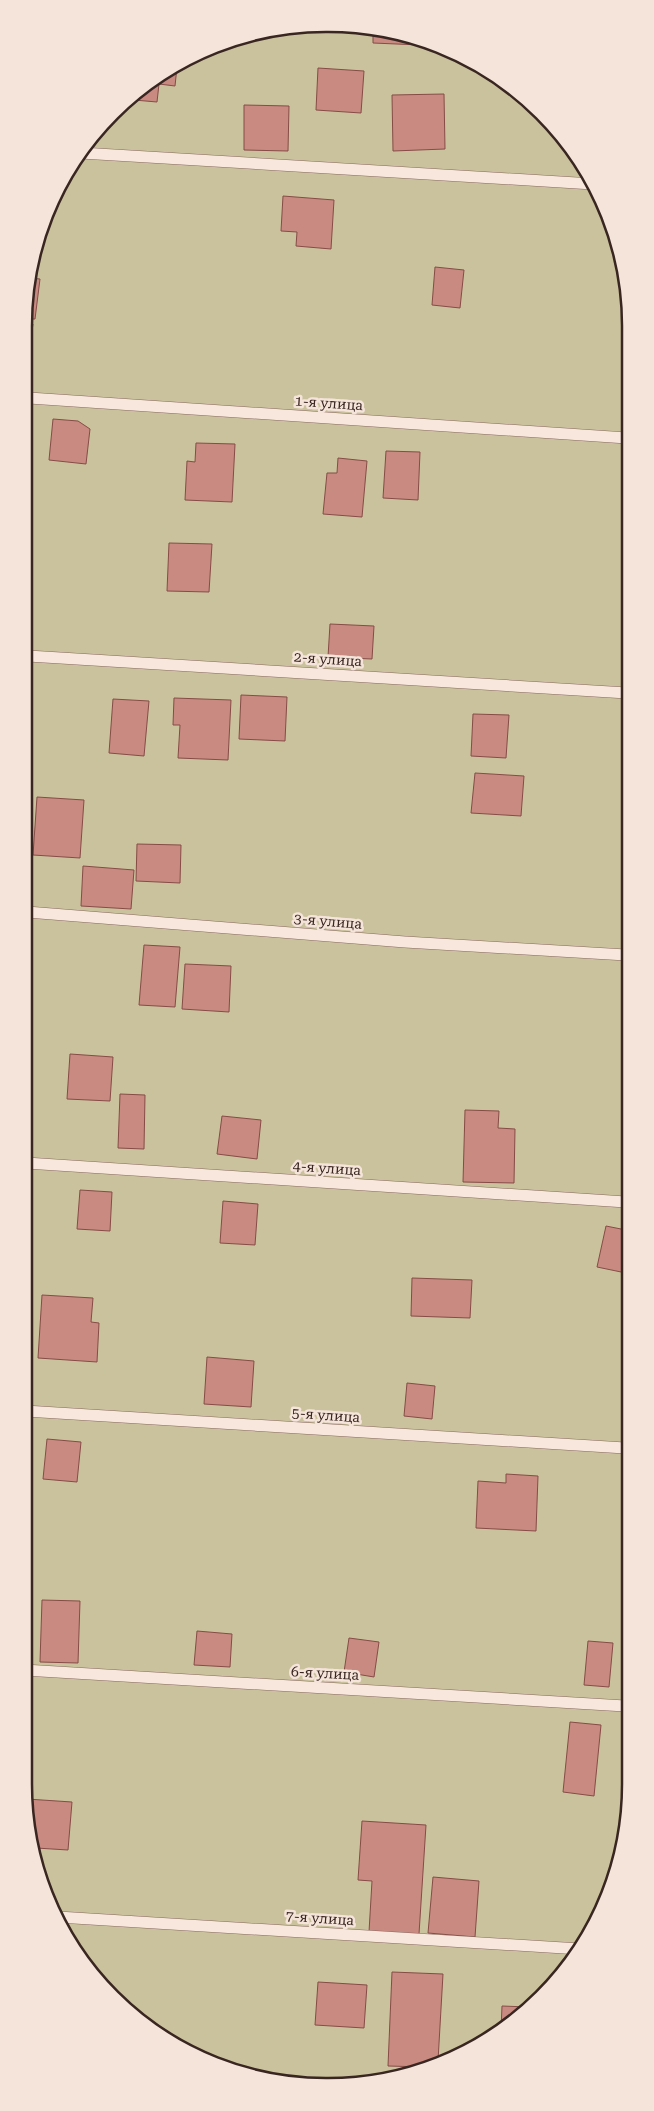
<svg xmlns="http://www.w3.org/2000/svg" width="654" height="2111" font-family="'Roboto Serif',serif">
	<style>
		.green { fill: #cac29d }
		.building { fill: #c88a81; stroke: #864c46 }
		.lines { fill: none; stroke-linecap: round; stroke-linejoin: round }
		.lane-casing { stroke: #88685f; stroke-width: 12 }
		.lane { stroke: #f7e7dc; stroke-width: 11 }
		.labels { text-anchor: middle; stroke-width: 5; stroke-linejoin: round; paint-order: stroke }
		.street-label { font-size: 14px; fill: #392621; stroke: #f4e4d9 }
		.rim { fill: none; stroke: #392621; stroke-width: 2.5 }
	</style>
	<rect width="100%" height="100%" fill="#ecd7c9"/>
	<!-- green -->
	<path class="green" d="M268,30h118l92,34 77,63 44,66 29,95 -4,1555 -45,109 -68,73 -105,52 -118,8 -95,-29 -94,-72 -52,-84 -23,-116 6,-1516 45,-110 84,-83z"/>
	<!-- building -->
	<path class="building" d="M373,30h13l35,12 -1,3 -47,-2z
		M177,67l-2,19 -16,-2 -2,18 -23,-2 25,-25z
		M318,68l46,3 -3,42 -45,-3z
		M444,94l1,55 -52,2 -1,-56z
		M244,105l45,1 -1,45 -44,-1z
		M283,196l51,4 -3,49 -35,-3 1,-14 -16,-1z
		M435,267l29,3 -4,38 -28,-3z
		M30,278l10,1 -5,40h-6z
		M29,324h4l-4,29z
		M53,419l25,2 12,8 -4,35 -37,-4z
		M196,443l39,1 -3,58 -47,-2 2,-39 8,1z
		M386,451l34,1 -2,48 -35,-2z
		M338,458l29,3 -5,56 -39,-3 4,-41h10z
		M169,543l43,1 -3,48 -42,-1z
		M330,624l44,2 -2,33 -44,-2z
		M241,695l46,2 -2,44 -46,-2z
		M174,698l57,2 -3,60 -50,-2 2,-33h-7z
		M113,699l36,2 -5,55 -35,-3z
		M473,714l36,1 -3,43 -35,-2z
		M475,773l49,3 -3,40 -50,-3z
		M37,797l47,3 -4,58 -47,-3z
		M137,844l44,1 -1,38 -44,-2z
		M83,866l51,4 -3,39 -50,-3z
		M144,945l36,2 -5,60 -36,-2z
		M185,964l46,2 -2,46 -47,-3z
		M70,1054l43,3 -3,44 -43,-2z
		M120,1094l25,1 -1,54 -26,-1z
		M465,1110l34,1 -1,17 17,1 -1,54 -51,-1z
		M222,1116l39,4 -4,39 -40,-5z
		M80,1190l32,2 -2,39 -33,-2z
		M223,1201l35,3 -3,41 -35,-2z
		M606,1226l20,4v43l-29,-6z
		M412,1278l60,2 -2,38 -59,-2z
		M42,1295l51,3 -2,24 8,1 -2,39 -59,-4z
		M207,1357l47,4 -3,46 -47,-3z
		M407,1383l28,3 -3,33 -28,-3z
		M47,1439l34,3 -4,40 -34,-3z
		M506,1474l32,2 -2,55 -60,-3 2,-47 28,2z
		M42,1600l38,1 -2,62 -38,-1z
		M197,1631l35,3 -2,33 -36,-2z
		M349,1638l30,4 -5,35 -30,-5z
		M588,1641l25,2 -4,44 -25,-2z
		M570,1722l31,3 -7,71 -31,-4z
		M27,1799l45,3 -4,48 -32,-2z
		M362,1821l64,4 -7,109 -50,-2 3,-51 -14,-1z
		M433,1877l46,4 -4,56 -47,-4z
		M392,1972l51,2 -5,87 -13,6 -37,-1z
		M318,1982l49,3 -3,43 -49,-3z
		M502,2006l26,1 -17,18 -10,5z"/>
	<g class="lines">
		<defs>
			<path id="lane" d="M81,153l512,31
				M29,398l598,40
				M28,656l599,37
				M27,912l378,30 221,13
				M26,1163l600,39
				M25,1411l600,37
				M24,1670l601,36
				M58,1917l522,32"/>
		</defs>
		<!-- lane casing -->
		<use href="#lane" class="lane-casing"/>
		<!-- lane -->
		<use href="#lane" class="lane"/>
	</g>
	<g class="labels">
		<!-- street labels -->
		<g class="street-label">
			<text transform="translate(329 403) rotate(4)" y="5">1-я улица</text>
			<text transform="translate(328 659) rotate(4)" y="5">2-я улица</text>
			<text transform="translate(328 921) rotate(5)" y="5">3-я улица</text>
			<text transform="translate(327 1168) rotate(4)" y="5">4-я улица</text>
			<text transform="translate(326 1415) rotate(4)" y="5">5-я улица</text>
			<text transform="translate(325 1673) rotate(3)" y="5">6-я улица</text>
			<text transform="translate(320 1918) rotate(4)" y="5">7-я улица</text>
		</g>
	</g>
	<!-- crop -->
	<path d="M0 0H654V2111H0ZM326 32H328A294 294 0 0 1 622 326V1784A294 294 0 0 1 328 2078H326A294 294 0 0 1 32 1784V326A294 294 0 0 1 326 32Z" fill="#f4e4d9" fill-rule="evenodd"/>
	<path class="rim" d="M326 32H328A294 294 0 0 1 622 326V1784A294 294 0 0 1 328 2078H326A294 294 0 0 1 32 1784V326A294 294 0 0 1 326 32Z"/>
</svg>
